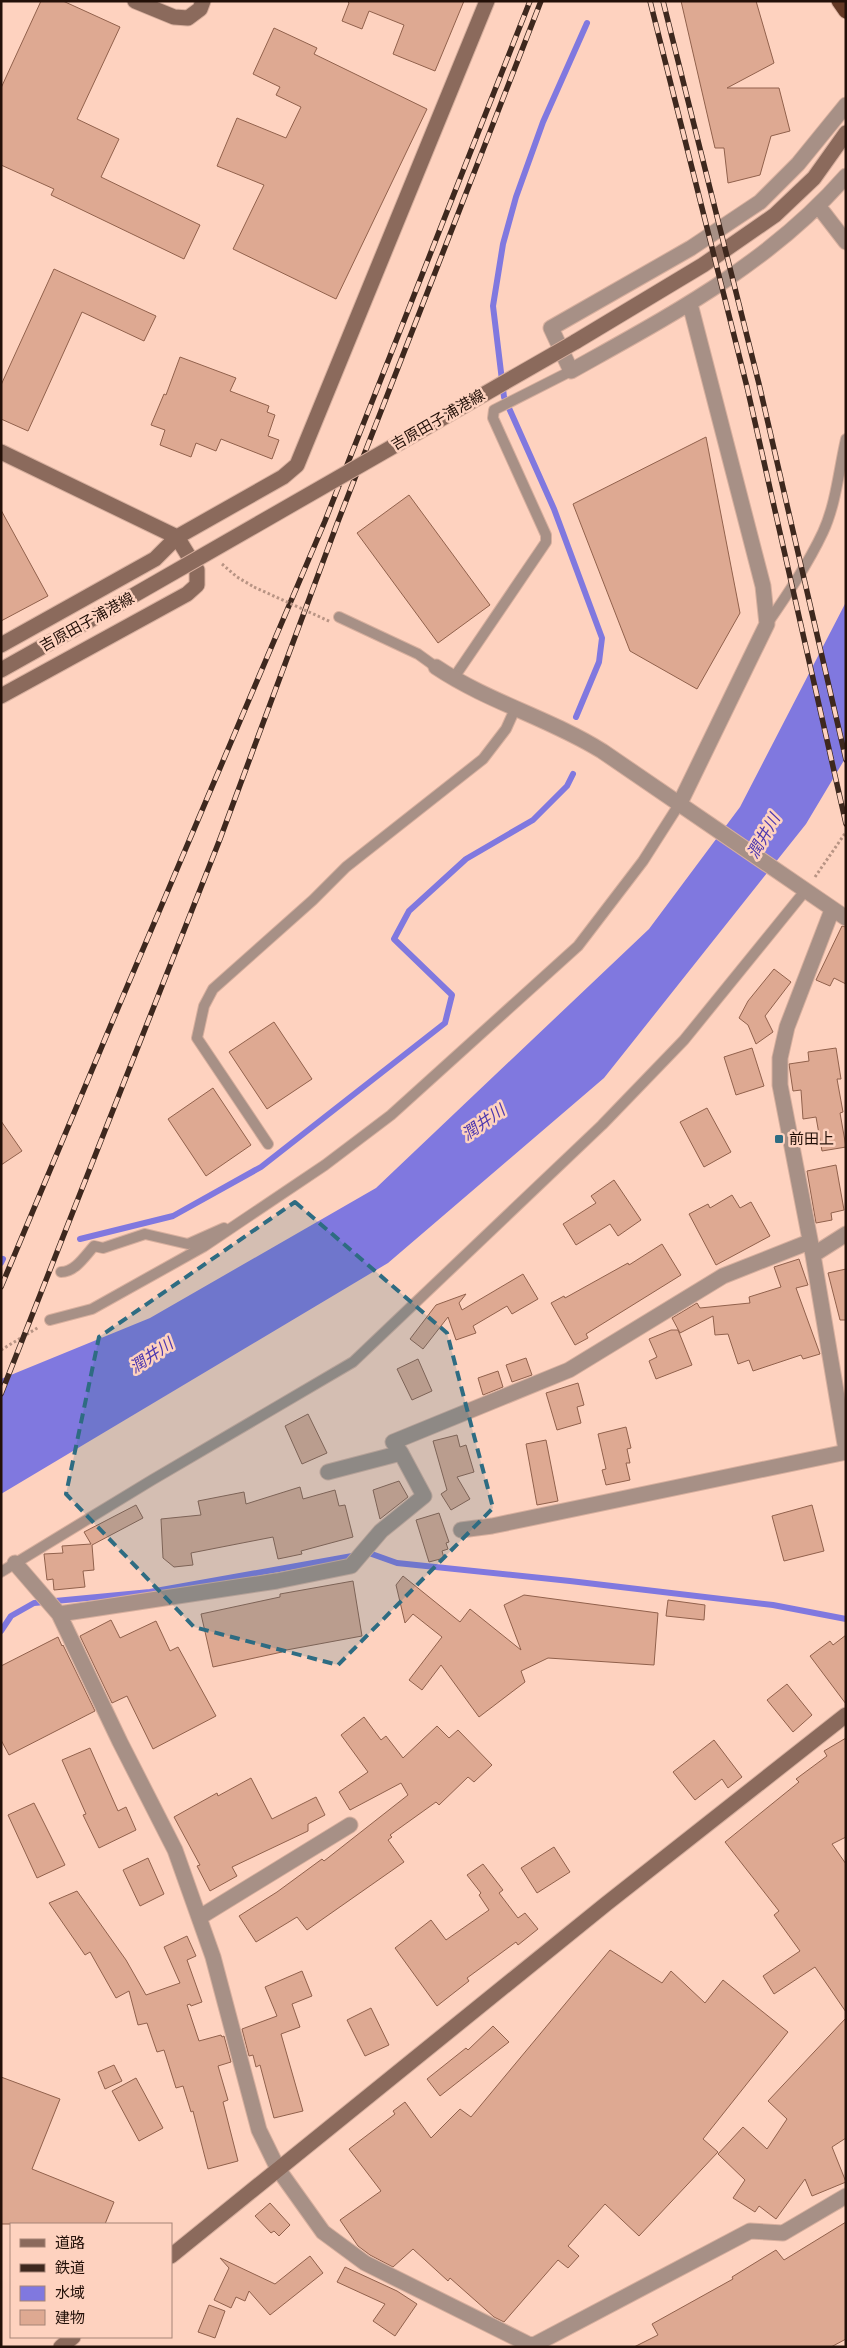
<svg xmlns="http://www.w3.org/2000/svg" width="847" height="2348" font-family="Quicksand,'Noto Sans JP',sans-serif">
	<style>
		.water { fill: #8078df }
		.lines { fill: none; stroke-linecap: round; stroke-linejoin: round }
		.stream { stroke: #8078df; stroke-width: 6 }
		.building { fill: #dea992; stroke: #91614c }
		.lane-casing { stroke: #d7af9e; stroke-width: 12 }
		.street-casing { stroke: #d7af9e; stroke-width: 17 }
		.secondary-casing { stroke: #d7af9e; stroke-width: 17 }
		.highway-casing { stroke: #d7af9e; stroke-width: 17 }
		.path { stroke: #b89484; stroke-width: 3; stroke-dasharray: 2.5 2.5; stroke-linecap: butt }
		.lane { stroke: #a79086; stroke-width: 10 }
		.street { stroke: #a79086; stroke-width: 15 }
		.secondary { stroke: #8b6a5c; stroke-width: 15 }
		.highway { stroke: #653925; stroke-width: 15 }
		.rail-casing { stroke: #3e281e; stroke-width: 5.5 }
		.rail { stroke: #fed2bf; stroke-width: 4; stroke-dasharray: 11; stroke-linecap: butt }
		.secondary-bridge-casing { stroke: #d7af9e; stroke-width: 17; stroke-linecap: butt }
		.path-bridge { stroke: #b89484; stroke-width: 3; stroke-dasharray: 2.5 2.5; stroke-linecap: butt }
		.secondary-bridge { stroke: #8b6a5c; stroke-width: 15 }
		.marked { fill: #2e6c82; fill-opacity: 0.2; stroke: #2e6c82; stroke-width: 4; stroke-dasharray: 10 6; stroke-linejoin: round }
		.poi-dot { fill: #2e6c82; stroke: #fed2bf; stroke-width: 2 }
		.labels { text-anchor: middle; stroke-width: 5; stroke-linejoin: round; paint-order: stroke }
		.street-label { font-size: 15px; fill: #231008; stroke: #fed2bf }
		.poi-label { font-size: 15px; fill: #231008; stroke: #fed2bf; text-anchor: start }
		.water-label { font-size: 16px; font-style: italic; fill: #4d37af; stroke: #fed2bf }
	</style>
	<rect width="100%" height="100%" fill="#fed2bf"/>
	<!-- water -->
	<path class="water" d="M846,602v155l-40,67 -202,254 -216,185 -387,231v-115l149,-61 226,-130 273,-259 91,-122z"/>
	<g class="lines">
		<!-- stream -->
		<path class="stream" d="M576,717l23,-55 3,-24 -48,-129 -50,-112 -11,-91 10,-62 13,-47 27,-75 44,-99
			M80,1239l93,-23 88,-49 184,-144 7,-28 -58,-56 15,-28 57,-52 67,-39 34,-34 6,-12
			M1,1263l2,-4
			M1,1631l10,-15 23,-13 116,-11 219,-39 28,10 173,18 203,24 73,14"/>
	</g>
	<!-- building -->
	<path class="building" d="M41,1h22l57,26 -43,92 42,20 -18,38 99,48 -16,34 -133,-64 3,-6 -53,-24v-77z
		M347,1h117l-29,70 -42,-17 11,-29 -35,-14 -7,18 -20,-8 7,-18z
		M681,1h75l18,62 -47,25h52l11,43 -19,5 -11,39 -32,8 -4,-35h-9z
		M274,28l43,20 -3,6 113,55 -91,190 -103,-50 31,-64 -47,-19 20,-48 49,20 15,-31 -25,-12 4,-8 -27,-13z
		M54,269l102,47 -12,25 -62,-29 -54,119 -27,-12v-34z
		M180,357l56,21 -6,13 39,15 -2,6 8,3 -7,21 11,4 -7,19 -51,-20 -5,12 -20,-8 -5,14 -31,-12 5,-15 -14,-5 13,-31 2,1z
		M706,437l34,176 -43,76 -67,-38 -57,-147z
		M409,495l81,110 -52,38 -81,-110z
		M1,510l47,86 -47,25z
		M842,926l4,1v57l-12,-6 -4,8 -14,-6z
		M774,969l17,13 -26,34 8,16 -17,12 -8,-19 -9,-7 9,-17z
		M274,1022l38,57 -45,30 -38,-57z
		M752,1048l12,38 -28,9 -12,-38z
		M836,1048l5,31h-4l6,33 -3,1 6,34 -24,4 -6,-34 -13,2 -2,-29 -8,1 -4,-27 20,-3 -1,-9z
		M213,1088l38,57 -45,31 -38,-57z
		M707,1108l24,44 -27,15 -24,-45z
		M1,1121l21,30 -21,14z
		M836,1165l8,45 -13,3 1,7 -16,3 -9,-52z
		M614,1180l27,40 -23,16 -8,-12 -34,21 -13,-21 33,-21 -5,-7z
		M732,1195l8,13 11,-6 19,34 -54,29 -27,-51 19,-10 2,4z
		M662,1244l19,31 -95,59 2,4 -13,7 -24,-42 13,-7 1,2 63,-35 1,2z
		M799,1259l9,26 -12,3 24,66 -17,5 -2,-4 -48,16 -4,-11 -11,4 -10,-30 -13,1 -2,-19 -33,17 -8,-15 25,-15 3,5 50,-5 -1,-6 32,-10 -7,-20z
		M846,1269v51h-6l-12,-47z
		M523,1274l15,25 -26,15 -5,-8 -34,20 3,7 -20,7 -8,-23 -25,32 -13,-10 26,-34 30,-11 -7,9 3,7z
		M671,1330h7l14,35 -36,14 -7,-18 8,-4 -8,-18z
		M526,1358l6,17 -20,7 -6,-17z
		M418,1359l14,32 -20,9 -15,-31z
		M498,1371l5,16 -20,8 -5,-17z
		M578,1383l6,22 -7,2 4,16 -24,7 -11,-37z
		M308,1414l19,39 -25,11 -17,-38z
		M626,1427l5,21 -4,1 3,14h-4l4,17 -24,5 -4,-15 4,-1 -8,-35z
		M457,1435l3,12 6,-2 8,27 -17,5 13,22 -19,11 -10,-16 6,-4 -14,-49z
		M546,1440l12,61 -21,4 -11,-61z
		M399,1481l9,16 -28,22 -7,-29z
		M300,1487l3,12 32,-9 4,16 6,-1 8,32 -52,14 1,3 -24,5 -5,-22 -82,16 2,12 -19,2 -11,-9 -2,-39 40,-4 -3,-14 46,-9 2,12z
		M136,1505l7,13 -51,27 2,25 -11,1 2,16 -31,3 -1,-11 -6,1 -3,-26 19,-1 -1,-7 29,-2 -7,-12z
		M812,1505l12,46 -40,10 -12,-45z
		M439,1513l10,29 -3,1 2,6 -6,2 2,7 -15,4 -13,-42z
		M403,1576l57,46 10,-13 51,41 -17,-45 20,-10 134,18 -4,52 -106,-7 -27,13 4,11 -46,35 -38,-52 -19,25 -13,-10 33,-43 -29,-23 -8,9 -9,-38z
		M353,1581l9,55 -81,15 1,1 -69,15 -12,-53 79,-17v-3z
		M668,1600l37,5 -1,15 -38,-4z
		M111,1620l9,18 36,-17 14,30 8,-4 38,69 -63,33 -26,-53 -15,7 -32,-67z
		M846,1635v69l-36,-48 20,-15 3,4z
		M58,1637l4,9 1,-1 32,66 -86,44 -8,-15v-74z
		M787,1684l25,31 -19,17 -26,-32z
		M364,1717l17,23 5,-4 17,22 34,-32 12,12 9,-8 34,35 -18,17 -6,-5 -29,28 -3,-3 -46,33 2,2 -4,3 16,22 -97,68 -10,-13 -41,25 -17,-26 38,-24 45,-33 2,2 84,-66 -7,-12 -51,27 -11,-18 29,-20 -27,-37z
		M846,1738v99l-14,7 14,20v148l-31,-45 -41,27 -11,-18 37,-25 -26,-36 5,-4 -54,-69 74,-60 -3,-3 31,-23 -3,-5z
		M714,1740l28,37 -14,11 -6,-9 -27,21 -22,-28z
		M90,1748l28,63 8,-4 10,23 -37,18 -16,-33 3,-1 -24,-54z
		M251,1778l21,41 44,-22 9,18 -17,9v7l-76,36 5,9 -27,15 -13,-25 3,-1 -26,-48 43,-24 1,3z
		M34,1803l31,62 -28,13 -29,-63z
		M554,1847l16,25 -33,21 -16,-25z
		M148,1858l16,36 -24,12 -17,-36z
		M483,1864l20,26 -4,3 19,25 7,-5 13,16 -20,16 -2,-3 -49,36 2,3 -32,25 -42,-58 36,-28 15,20 43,-30 -10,-15 2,-2 -14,-18z
		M77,1891l49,69 20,35 34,-12 -16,-36 23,-11 9,20 -9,4 15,42 -11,4 -1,-2 -3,1 12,36 22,-6 1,2 2,-1 7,26 -13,4 10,34 -5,2 15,59 -30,8 -15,-58 -2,1 -8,-26 -7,2 -12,-38 -7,2 -10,-29 -9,2 -9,-34 -13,7 -26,-46 -5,3 -36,-52z
		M610,1950l52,33 9,-12 34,32 18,-23 65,52 -85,107 15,13 -79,84 -34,-32 -37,42 11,10 -11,12 -10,-8 -54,62 -10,-5 -44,-39 -2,3 -35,-32 -20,18 -23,-12 -12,-9 -18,-26 41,-29 -32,-42 46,-35 -2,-3 12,-9 26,36 29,-29 11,8z
		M302,1971l10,25 -20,8 8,23 -19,7 22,77 -29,7 -14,-53 -4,2 -3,-12 -4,1 -7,-27 35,-13 -12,-29z
		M371,2008l18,37 -24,11 -18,-36z
		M846,2018v120l-14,9 14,35 -34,14 -7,-17 -29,40 -17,-13 -4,6 -22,-14 12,-18 -27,-26 25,-27 24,22 20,-30 -19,-18z
		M493,2026l16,16 -69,54 -13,-17 39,-31 2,2z
		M114,2065l8,16 -17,8 -7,-17z
		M1,2077l59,22 -28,70 82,33 -9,22h-104z
		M136,2078l27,50 -24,13 -27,-50z
		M270,2203l20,22 -11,11 -5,-5 -3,2 -16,-17z
		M846,2222v117l-15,8h-197l24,-12 -6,-11 81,-45 -1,-2 44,-27 8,10z
		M310,2256l13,17 -53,42 -21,-24 -4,10 -9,-4 -5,11 -17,-8 15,-32 -9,-10 55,26z
		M345,2267l52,24 20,13 -22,32 -22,-15 12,-17 -48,-22z
		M209,2305l16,6 -10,27 -17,-6z"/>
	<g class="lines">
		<defs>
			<path id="lane" d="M339,617l79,37 18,13
				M767,624c20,-29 41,-60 56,-92 13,-28 16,-63 23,-93
				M453,679l93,-137v-7l-53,-117 1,-8 77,-39
				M268,1144l-71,-106 7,-32 9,-17 100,-89 33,-33 137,-108 23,-30 9,-20
				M61,1272c14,0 24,-16 33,-26l9,2 42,-14 43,10 36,-16
				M50,1320l42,-11 111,-62 122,-82 66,-50 187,-169 65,-85 37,-58
				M1,1572l151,-92 201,-118 249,-237 82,-85 121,-149"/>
			<path id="street" d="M846,105l-48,59 -38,38 -69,46 -140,80 20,43c100,-56 198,-107 275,-195
				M819,207l27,35
				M436,667c52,35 113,51 166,84l244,167
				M680,803l87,-179 -4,-38 -73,-282
				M832,910l-45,117 -7,31v27l33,170 33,195
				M813,1255l33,-21
				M328,1472l73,-19 -8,-11 176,-72 154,-94 86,-34
				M461,1530l31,-4 354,-74
				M15,1563l44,51 61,128 55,108 38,107 46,173 19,39 45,63 42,31 167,83 218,-115 33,2 63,-37
				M59,1614l218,-33 74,-15 30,-35 43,-35 -23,-43
				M200,1917l150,-92"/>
			<path id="secondary" d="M135,1l39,16 14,1 12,-9 3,-8
				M575,342l128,-77 72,-50 39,-37 32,-45
				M1,452l176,85 20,33v15l-10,9 -186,102
				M1,645l154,-86 22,-22 106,-60 14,-12 190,-464
				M1,670l121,-68
				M171,2256l435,-352 240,-189
				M61,2347l12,-10"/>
			<path id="highway" d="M839,1l7,10"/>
		</defs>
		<!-- lane casing -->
		<use href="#lane" class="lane-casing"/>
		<!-- street casing -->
		<use href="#street" class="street-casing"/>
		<!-- secondary casing -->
		<use href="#secondary" class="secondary-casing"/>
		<!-- highway casing -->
		<use href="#highway" class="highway-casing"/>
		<!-- path -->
		<path class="path" d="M222,564l15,13 17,10
			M815,877l31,-45
			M1,1350l38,-23"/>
		<!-- lane -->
		<use href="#lane" class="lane"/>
		<!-- street -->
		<use href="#street" class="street"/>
		<!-- secondary -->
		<use href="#secondary" class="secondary"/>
		<!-- highway -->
		<use href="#highway" class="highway"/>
		<defs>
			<path id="rail" d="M650,1l97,386 99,437
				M663,1l96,383 87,376
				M1,1287l117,-279 207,-487 205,-520
				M1,1394l219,-555 117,-315 204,-523"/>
		</defs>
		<!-- rail casing -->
		<use href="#rail" class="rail-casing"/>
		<!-- rail -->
		<use href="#rail" class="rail"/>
		<defs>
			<path id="secondary-bridge" d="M122,602l453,-260"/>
		</defs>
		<!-- secondary-bridge casing -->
		<use href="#secondary-bridge" class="secondary-bridge-casing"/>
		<!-- path-bridge -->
		<path class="path-bridge" d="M254,587l77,35"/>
		<!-- secondary-bridge -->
		<use href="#secondary-bridge" class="secondary-bridge"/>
	</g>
	<!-- marked area -->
	<path class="marked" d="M295,1202l152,131 46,175 -155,157 -144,-38 -128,-133 33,-157z"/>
	<!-- markers -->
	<rect class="poi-dot" x="774" y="1134" width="10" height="10" rx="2.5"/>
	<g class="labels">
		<!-- street labels -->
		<g class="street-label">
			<text transform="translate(438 420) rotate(-30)" y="5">吉原田子浦港線</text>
			<text transform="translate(87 622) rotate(-29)" y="5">吉原田子浦港線</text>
		</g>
		<!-- poi labels -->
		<g class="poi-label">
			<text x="789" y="1144">前田上</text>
		</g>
		<!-- water labels -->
		<g class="water-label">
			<text transform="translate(763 836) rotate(-60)" y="6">潤井川</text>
			<text transform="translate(483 1122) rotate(-35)" y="6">潤井川</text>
			<text transform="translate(151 1355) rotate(-34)" y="6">潤井川</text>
		</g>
	</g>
	<!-- border -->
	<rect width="847" height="2348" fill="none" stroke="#231008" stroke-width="5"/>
	<!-- legend -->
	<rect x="10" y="2223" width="162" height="115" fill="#fed2bf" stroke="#a68476"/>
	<rect x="20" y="2239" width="25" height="8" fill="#8b6a5c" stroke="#a68476"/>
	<text x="55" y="2248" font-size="15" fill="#231008">道路</text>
	<rect x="20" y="2264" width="25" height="8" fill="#3e281e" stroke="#a68476"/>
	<text x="55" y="2273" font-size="15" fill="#231008">鉄道</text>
	<rect x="20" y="2286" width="25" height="15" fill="#8078df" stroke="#a68476"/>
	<text x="55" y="2298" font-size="15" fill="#231008">水域</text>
	<rect x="20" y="2310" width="25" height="15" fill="#dea992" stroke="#a68476"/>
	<text x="55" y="2323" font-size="15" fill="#231008">建物</text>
</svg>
